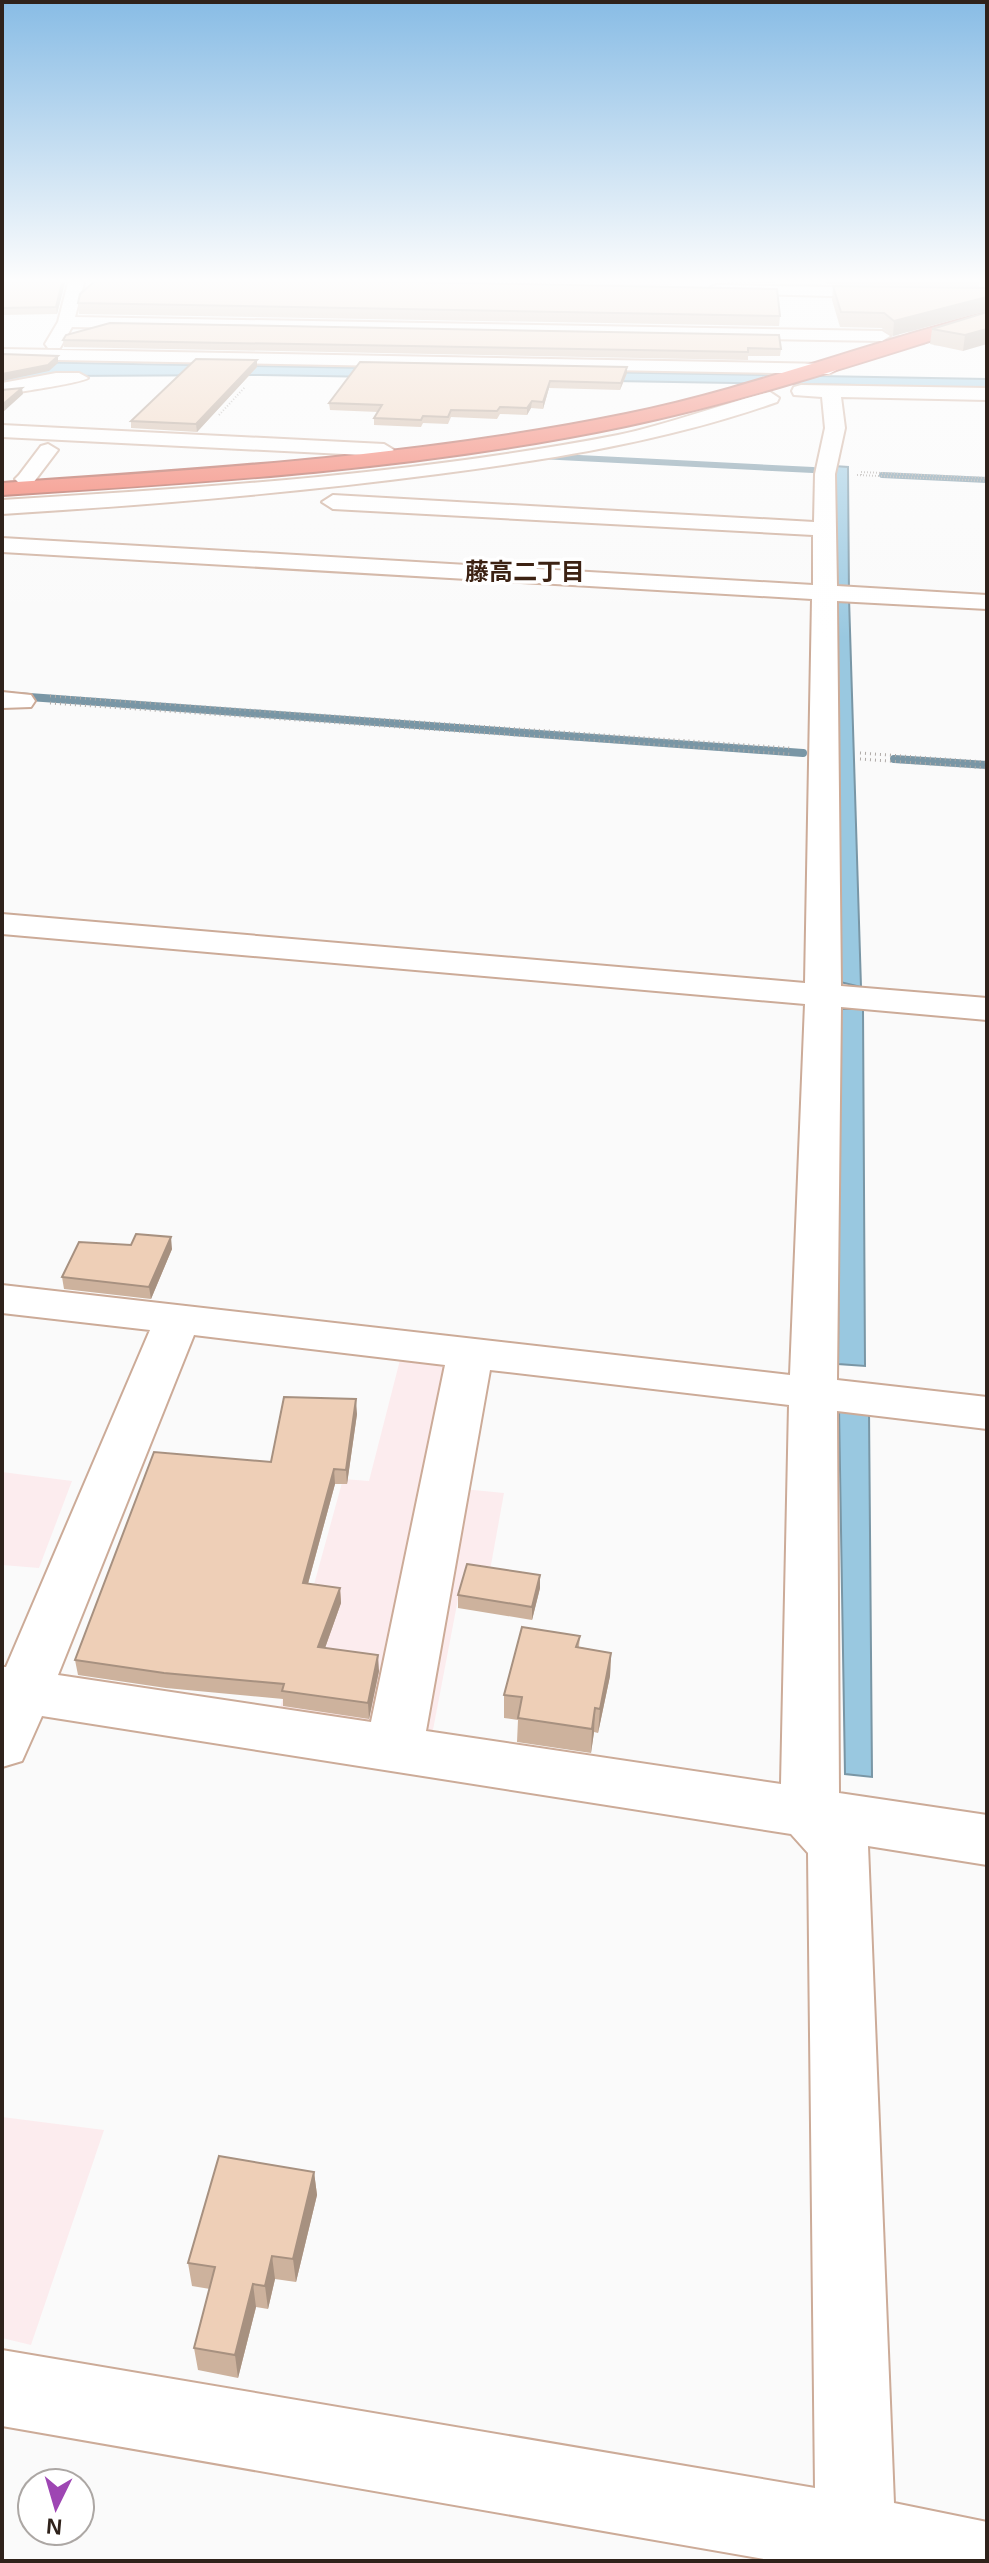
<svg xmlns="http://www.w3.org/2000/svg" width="989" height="2563" font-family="Helvetica,'Noto Sans JP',sans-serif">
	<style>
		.industrial { fill: #fcecee }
		.water { fill: #99c8e0; stroke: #7996a5; stroke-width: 2 }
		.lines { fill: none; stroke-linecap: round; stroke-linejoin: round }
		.stream-far1 { stroke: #7996a5; stroke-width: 6 }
		.stream { stroke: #7996a5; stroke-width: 8 }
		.minor-tunnel { stroke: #d1cfcd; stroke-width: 17; stroke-dasharray: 17 9; stroke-linecap: butt }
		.minor-casing { stroke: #ccab98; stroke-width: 4 }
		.highway-casing { stroke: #ad5243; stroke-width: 4 }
		.path-far1 { stroke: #afaaa7; stroke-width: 2; stroke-dasharray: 1 2; stroke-linecap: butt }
		.path { stroke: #afaaa7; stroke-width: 3; stroke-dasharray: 1 4; stroke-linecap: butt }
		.minor { fill: #fff; fill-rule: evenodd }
		.highway { fill: #f16c59; fill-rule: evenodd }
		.wall { fill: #cdb29d }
		.shaded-wall { fill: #a79180 }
		.building { fill: #eecfb7; stroke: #a79180; stroke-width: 2 }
		.labels { text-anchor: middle; stroke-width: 7; stroke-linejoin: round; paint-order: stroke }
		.far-neighbourhood-label { font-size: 24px; font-weight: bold; fill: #3c2213; stroke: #fff }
	</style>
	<rect width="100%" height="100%" fill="#fafafa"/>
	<!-- industrial -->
	<path class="industrial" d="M288,279h384v7z
		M401,1356l87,10 -25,123 41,4 -15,83 -26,-3 -31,162 -153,-23 64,-233 26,2z
		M2,1472l70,9 -33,87 -37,-3z
		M2,2117l102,13 -73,215 -29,-7z"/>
	<!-- water -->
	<path class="water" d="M21,362l966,17v12l-115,-3 -13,-3 -599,-10 -201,1 -57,9v-15z
		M834,466l14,1 1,131 12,389 -21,-5z
		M840,1009h23l2,357 -27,-2z
		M839,1408l30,2 3,367 -27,-3z"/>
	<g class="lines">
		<!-- stream-far1 -->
		<path class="stream-far1" d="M540,456l273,14
			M882,475l105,5"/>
		<!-- stream -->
		<path class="stream" d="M2,695l801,58
			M894,759l93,6"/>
		<!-- minor-tunnel -->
		<path class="minor-tunnel" d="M882,336l105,2"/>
		<defs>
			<path id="minor" d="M69,279h16l-10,38 807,14 8,5 -8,5 -810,-14 -12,21h-12l-3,-4 13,-22z
				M717,285l270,5v10l-276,-7v-6z
				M2,349l827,15 9,5 -9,5 -827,-15z
				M56,373h23l9,5c-6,5 -71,14 -86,17v-12z
				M801,385l186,3v12l-146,-3 4,31 -10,46 2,112 150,9v14l-150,-8 4,385 146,12v22l-146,-13 -4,373 150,17v32l-150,-18 2,382 148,22v50l-119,-19 26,657 93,19v39h-212l-773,-135v-76l813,138 -7,-635 -17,-19 -749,-118 -20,45 -20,6v-100h4l144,-337 -148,-17v-28l788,90 15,-371 -803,-70v-20l803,69 7,-384 -810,-47v-14l811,47v-50l-480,-26 -11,-7 11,-7 481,27 1,-48 10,-46 -3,-31 -28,-2 -2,-4 2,-4zM194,1335l251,30 -74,357 -313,-47zM490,1370l299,35 -8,379 -355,-53z
				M770,392l9,6 -2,4c-110,39 -224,57 -339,72 -145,19 -290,31 -436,40v-14c205,-12 414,-26 616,-65 52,-11 101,-30 152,-43z
				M2,425l382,19 10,6 -10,6 -382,-19z
				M48,444l10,6 -25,33h-14l-4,-4 4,-4 22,-29z
				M2,692l29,3 4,6 -4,6 -29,1z"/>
			<path id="highway" d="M987,313v10c-119,37 -238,77 -361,103 -205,43 -415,56 -624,69v-12c209,-14 419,-27 624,-69 123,-25 240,-71 361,-101z"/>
		</defs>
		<!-- minor casing -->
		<use href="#minor" class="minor-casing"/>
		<!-- highway casing -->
		<use href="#highway" class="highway-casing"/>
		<!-- path-far1 -->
		<path class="path-far1" d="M219,415l26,-28
			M857,475l130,6
			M861,475v-3l126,6"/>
		<!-- path -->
		<path class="path" d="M50,696l740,52
			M50,703l740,51
			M860,753l127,9
			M860,759l127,9"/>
		<!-- minor -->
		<use href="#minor" class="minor"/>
		<!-- highway -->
		<use href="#highway" class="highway"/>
	</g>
	<!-- wall -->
	<path class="wall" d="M3,279h63l-9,35 -55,1v-34z
		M576,279h199l-1,4z
		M826,279h154l-1,8 -152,-3z
		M833,286l154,2 -94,48 -11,-8 -42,-1 -8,-27z
		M78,303l702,13 -1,10 -700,-12z
		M987,312l-24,39 -33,-7 2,-15z
		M63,340l718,9 -1,7h-32v4l-684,-13z
		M257,367l-60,65 -66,-4v-7z
		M627,367v6l-7,17 -71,-2 -6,21 -12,-1 -4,7 -27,-1 -3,5 -46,-2 -3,7 -25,-1 -2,4 -47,-2v-7l4,-6 -48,-2 -1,-7z
		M131,1245l41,4 -21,50 -87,-10 -2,-12z
		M357,1414l-10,70h-12l-27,100 32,4 1,15 -16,45 54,23 -10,48 -86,-13v-7l-117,-11 -88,-13 -3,-15 196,-198z
		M540,1575v13l-8,32 -74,-12v-13z
		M580,1636l-1,11 32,6 -1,23 -12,57 -4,-1 -3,21 -74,-11 1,-22 -14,-2v-23z
		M314,2172l3,23 -21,87 -21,-3 -7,30 -12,-2 -18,71 -40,-8 -4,-22 16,-59 -18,-3 -4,-23z"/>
	<!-- shaded-wall -->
	<path class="shaded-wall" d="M63,279h3l-9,35 -1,-7z
		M987,297v14l-94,25 1,-15z
		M987,329v15l-24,7 2,-16z
		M58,356v7l-9,8 -47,10v-7z
		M257,360v7l-60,65 -1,-8z
		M627,367v6l-7,17 1,-7z
		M550,381l-1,7 -6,21v-7z
		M22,388l1,6 -21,19v-8z
		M532,401l-1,7 -4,7v-7z
		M171,1237l1,12 -21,50 -2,-12z
		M356,1399l1,15 -10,70 -1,-14z
		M334,1469l1,15 -31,114 -1,-15z
		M540,1575v13l-8,32v-13z
		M340,1588l1,15 -21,59 -2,-15z
		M611,1653l-1,23 -12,57 2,-24z
		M378,1655l1,16 -10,48 -1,-16z
		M595,1708l-1,24 -3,21 1,-24z
		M314,2172l3,23 -21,87 -3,-23z
		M272,2256l3,23 -7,30 -3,-23z
		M253,2284l3,23 -18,71 -3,-23z"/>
	<!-- building -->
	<path class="building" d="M3,279h60l-7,28 -54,1v-27z
		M97,279h158l522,10 3,27 -702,-13 2,-9z
		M833,286l154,2v9l-93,24 -10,-8 -43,-1z
		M987,312v17l-22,6 -33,-6z
		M110,323l669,12 2,14 -33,-1v4l-685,-12 3,-5z
		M2,354l56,2 -10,9 -46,9z
		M196,359l61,1 -61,64 -65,-3z
		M360,362l267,5 -6,16 -71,-2 -7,21 -11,-1 -5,7 -27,-1 -3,4 -46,-1 -3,7 -25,-1 -2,4 -47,-2 8,-13 -53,-2z
		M22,388l-20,17v-15z
		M136,1234l35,3 -22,50 -87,-10 17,-35 52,3z
		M284,1397l72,2 -10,71 -12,-1 -31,114 37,5 -22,59 60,8 -10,48 -86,-12 2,-7 -120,-11 -89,-13 79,-208 117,10z
		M467,1564l73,11 -8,32 -74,-12z
		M522,1627l58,9 -4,11 35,6 -11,56 -5,-1 -3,21 -74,-11 4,-21 -18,-2z
		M219,2156l95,16 -21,87 -21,-3 -7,30 -12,-2 -18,71 -41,-7 21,-81 -27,-4z"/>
	<!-- sky -->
	<linearGradient id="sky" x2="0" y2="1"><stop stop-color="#88bce5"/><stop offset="0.44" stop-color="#fdfdfd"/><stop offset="1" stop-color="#fdfdfd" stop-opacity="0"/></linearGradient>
	<rect width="989" height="638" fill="url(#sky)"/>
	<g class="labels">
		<!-- far-neighbourhood labels -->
		<g class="far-neighbourhood-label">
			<text x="525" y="580">藤高二丁目</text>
		</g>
	</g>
	<!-- border -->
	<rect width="989" height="2563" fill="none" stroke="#2f221b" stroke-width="8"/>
	<!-- north arrow -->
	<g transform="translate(56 2507) rotate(185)"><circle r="38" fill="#ffffff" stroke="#aca7a4" stroke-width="2"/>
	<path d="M0-6L14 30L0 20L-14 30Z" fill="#9e46b3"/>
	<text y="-12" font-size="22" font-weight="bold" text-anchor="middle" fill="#2f221b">N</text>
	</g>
</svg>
